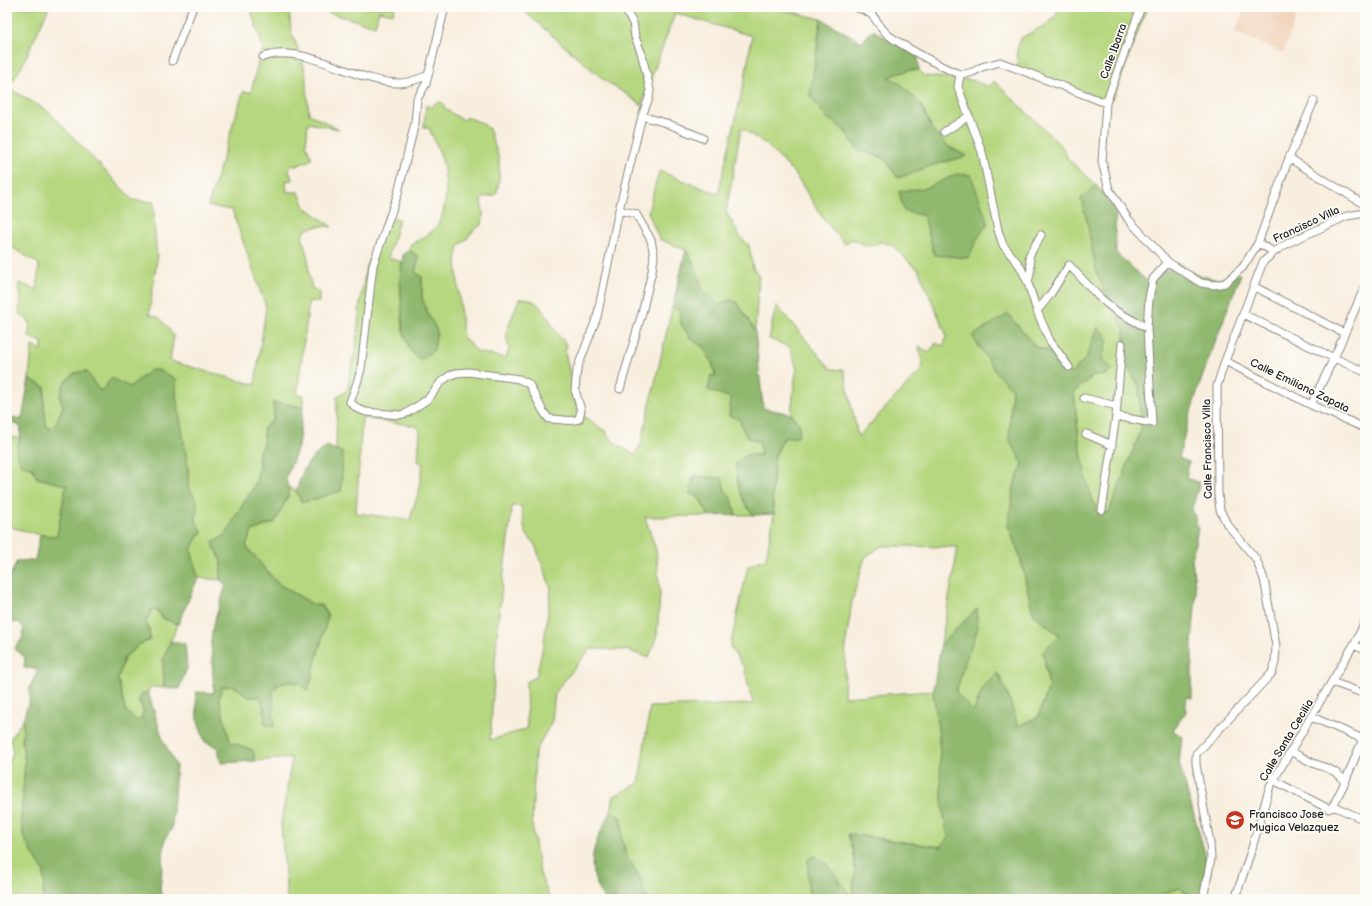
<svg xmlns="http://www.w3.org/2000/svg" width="1372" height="906" font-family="'Balsamiq Sans',sans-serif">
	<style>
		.built { fill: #f2d5bd }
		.green { fill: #b5d77f; stroke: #687a4e; fill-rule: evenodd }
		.forest { fill: #90b86e; stroke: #566a45 }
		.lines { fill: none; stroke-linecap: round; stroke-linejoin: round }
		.minor-casing { stroke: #8a857d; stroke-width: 9 }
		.minor { stroke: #fff; stroke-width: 7 }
		.labels { text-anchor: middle; stroke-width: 3.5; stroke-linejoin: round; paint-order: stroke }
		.street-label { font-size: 11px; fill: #1c1c1c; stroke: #fdfcf7 }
		.poi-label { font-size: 11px; fill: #1c1c1c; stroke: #fdfcf7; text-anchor: start }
	</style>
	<rect width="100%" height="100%" fill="#fdfcf7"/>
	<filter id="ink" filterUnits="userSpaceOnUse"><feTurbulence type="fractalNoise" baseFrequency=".025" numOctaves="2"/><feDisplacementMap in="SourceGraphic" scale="8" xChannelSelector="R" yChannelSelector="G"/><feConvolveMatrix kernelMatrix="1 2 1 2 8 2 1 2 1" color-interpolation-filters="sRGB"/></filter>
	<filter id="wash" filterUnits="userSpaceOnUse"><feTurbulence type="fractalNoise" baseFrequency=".012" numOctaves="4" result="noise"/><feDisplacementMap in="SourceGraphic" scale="16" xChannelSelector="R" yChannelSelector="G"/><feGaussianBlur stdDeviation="0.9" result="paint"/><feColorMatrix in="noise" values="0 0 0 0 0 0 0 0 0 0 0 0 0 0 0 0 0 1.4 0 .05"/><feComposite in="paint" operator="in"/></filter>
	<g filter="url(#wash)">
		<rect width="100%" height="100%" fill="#f8eede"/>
		<!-- built -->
		<path class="built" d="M1245,7h55l-17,46 -48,-21z"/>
		<!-- green -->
		<path class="green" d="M7,7h42l-27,59 -14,22 40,23 85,89 21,2v18l3,39 -8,55 11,4 14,18 -4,25 85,24 11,-78 -34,-97 -24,-4 35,-114h8l8,-33 4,-11 -13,-41h39l2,25 10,24 4,15 4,43 30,15 -31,-6 -2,22 6,14 -15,7 -6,-1 -2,7 4,8 -7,1 1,11h12l6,15 27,20 -13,-1 -12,3 -5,7 6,23 1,16 3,13 7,4v10l-10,-1 -12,94h6v12l-30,-4 1,16 -10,9 -1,18 -4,6v17l-4,16 -20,32 -5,11 -7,9 -6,14 4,11 -1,18 -22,-2 -7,-28 4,-9 7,-10 -6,-9v-21l-8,-14v-21l-12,-71v-16l-32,-4 -14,12 -31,3 -39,7 3,10 -7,16 -6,6 -4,-3 -2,-22 1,-17 -16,-8 3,-33 10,4v-8l-13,-5 1,-15 -11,-9 2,-13 -2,-17 18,7 2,-26 -32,-20z
			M309,7h86l-2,7 -14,-3 -4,15z
			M519,7h252l50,12 -11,77 17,21 17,13 14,20 26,8 14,20 35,-13 33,-9 -17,-9 -15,-15 -14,-29 -33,-26 23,-7h9l6,6 47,4 17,7 5,-6 57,55 12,12 5,11 28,26 -15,14 30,109 13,19 1,36 14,23 2,44 -32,82 -11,3 -11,-32 -8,-42 -5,-49 19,-16 11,-1 9,-4 -11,-13 6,-20 -10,-10 -12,30 -15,16 -17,-21 -18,-6 -28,-33 -11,60 15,15 -3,50 14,25 -8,18 -7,43 12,31 13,58 26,21 -16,17 6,34 -11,31 -20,9 -9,-28 -11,-25 -14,12 -10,26 -18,-18 21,-84 -36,35 17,-97 -76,-1 -17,11 -13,44 -6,42 -2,54 89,-6c2,15 5,30 6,46 3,34 2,67 9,100l-7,10 -93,-13 6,19 1,20 -3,26 -25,-36 -19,25 3,11h-162l-4,-4 -5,-18 -12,-18 -6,-19v-22l-11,-6 3,-16 25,-13 11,-76 103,-3 -9,-37 -14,-20 18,-81 18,-8 8,-44 -2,-17 3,-42 9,-17 16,-13 -9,-11 4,-36 2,-9 -7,-22 -21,-8 7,-34 55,64 13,1 14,67 65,-69 -4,-22 10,7 7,-10 7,3 4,-10 -29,-67 -7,-5 -19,-19 -10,-3 -14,4 -16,-7 -7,5 -21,-24 -29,-46 -29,-30 -25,-16 -15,84 15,26 8,7 4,23 6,8 -4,55 -18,-29 -7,-2 -11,5 -17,-17 -7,-22 -9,-16 -27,-11 -11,-27 11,-41 59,23 27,-116 7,-42 -77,-23 -34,93 -2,-3 -36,-24z
			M1057,7h90l-33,90 -8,6 -88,-34 -1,-19 4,-12 28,-15 8,-9z
			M440,102l4,2 1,5c7,4 12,8 19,11l3,-3 15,6 7,6 10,29v23l-2,11 -3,4c-16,0 -13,4 -11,16 1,4 -1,9 -1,13 -12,4 -13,16 -23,20l-3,17 7,75 14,15 29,6 3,-9 -3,-16 13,-34c21,-5 30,23 40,37 3,3 6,6 8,10l-2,6 5,23 2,16 6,21 27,19 10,12 20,12 6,-11 31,-136 7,2 2,14 10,15 12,8 9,16 4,14 -5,-2 20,23 16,40 13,4 1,13h-15l-3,46 10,14h-17l-4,-15 -7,-10 -32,-14 -3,18 9,3 10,19 -64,1 11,33 4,45 -3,40 -8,23 -23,-8 -36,-1 -35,43 -3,29 -17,31 -3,73 8,49 10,25h-263l-6,-75 11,-66 -37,3 -3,-11 -22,-8 -11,-44 3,-11c5,0 10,-2 15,1 11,7 8,12 23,8l4,12 1,16 8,3v-36l6,-7 11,-2 9,1 8,7 7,-85 -37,-22 -31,-37 6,-15 23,-9 14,-28 -1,-7 8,4 6,12 41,-50 -7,-3 1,-54 10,-5 5,-29 4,-13 4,-47 6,-34 15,-37 4,-16 14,4 -11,39 14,4 -2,17 3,52 7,19 27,-19 -9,-17 -6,-16v-21l-7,-5 4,-15 -10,-7 2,-6c8,-4 20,-10 25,-17 14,-18 11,-56 3,-76 -3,-8 -7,-15 -10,-23h-5l2,-23 6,3 2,-4zM362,418l54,8 4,4 -2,31 5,3 -3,18 -1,10 -7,19 -2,9 -54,-7zM512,506h9l4,26 10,13 16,43 -7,54 -8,35 -10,5 1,47 -37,11 8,-120z
			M10,436l10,3 -4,12 16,16 5,11 29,7 -9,51 -17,-1 -33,-9v-89z
			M152,609l7,3 2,6 17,6 -15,36 1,28 -13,-1 -3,5 -6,2 -3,7 4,9 -1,8 -5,3 -12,-11 -7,-31 6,-21 16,-14 10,-4 -1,-12 -3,-5z
			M23,719l-1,24 3,19 -4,58 3,19 20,33 -1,27h-36v-134l6,-12 -3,-14z
			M1180,888l13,11h-35l1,-5z"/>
		<!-- forest -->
		<path class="forest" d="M821,19l41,23 11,-12 45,27 1,13h-9l-22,7 11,5 21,21 14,29 15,15 18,9 -34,9 -35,13 -14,-20 -26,-8 -14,-20 -17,-12 -17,-22z
			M957,174l14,1 17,48 -9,13 -11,22 -34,-3 -10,-39 -20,-5 -5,-20 27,-3z
			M1096,185l19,23 1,45 32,29 31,-19 11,9 27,8 24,-6c-22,60 -49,121 -62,184l10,4 -3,16 14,5 -8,25 6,20 -6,31 4,34 -4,50v55l-6,-1v15l-13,18 9,7 -3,26 27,94 -1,16 -7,26h-5l-13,-11 -21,6 -1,5h-347l-3,-11v-29l7,-3 12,7 25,35 3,-25 -1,-20 -6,-19 61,9 32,4 7,-10 -4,-20 -3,-28 -2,-53 -6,-45 8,-47 36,-35v22l-13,34 -8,28 18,18 10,-26 14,-12 11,25 9,28 20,-9 11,-31 -6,-34 16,-17 -26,-21 -13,-58 -12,-31 7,-43 8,-18 -14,-25 3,-50 -15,-15 -25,-38 36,-22 28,33 18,6 17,21 15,-16 12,-31 10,11 -6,20 11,13 -9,4 -11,1 -19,16 5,49 8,42 11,32 11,-3 32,-82 -2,-44 -14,-23 -1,-36 -13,-19 -15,-37 -9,-50 -6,-22z
			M409,250l10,7 -4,15 7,5v21l6,16 9,17 -3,19 -14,11 -10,-11 -7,-19 -3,-52 3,-24z
			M686,250l9,16 7,22 17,17 11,-5 7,2 18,29 8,77 28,6 9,11 -2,12 -14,1 -9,17 -3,42 2,17 -21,1c-14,-21 -16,-27 -17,-52l10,-8h15l-1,-13 -13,-4 -8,-19 -10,-3 2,-18 -23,-8 3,-15 5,1 -4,-13 -9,-16 -12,-8 -10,-15 -2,-14 -7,-2z
			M151,370h7l18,9v16l12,71v21l9,14 -1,21 6,9 -7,10 -4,9 7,28 -20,46 -17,-6 -2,-6 -7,-3 -6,14 3,5 1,12 -10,4 -16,14 -6,21 7,31 12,11 5,-3 1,-8 -4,-9 3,-7 6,-2 15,48 13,26 -4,62 -7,11 -5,50 2,10h-119l1,-27 -20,-33 -3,-19 4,-58 -3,-19 1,-24 7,-20v-12l8,-18 -14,-1 1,-11 -11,-8 8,-10 2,-11 -5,-6 -9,1 -3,-2v-38l10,-22 18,-1 5,-25 17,1 9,-51 -29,-7 -5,-11 -11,-2 -5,-14 4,-12 1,-12 -13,-7v-4l14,3 7,-40 16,8 -1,17 2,22 4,3 6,-6 7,-16 -3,-10 3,-12 11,-12 12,-2 13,19h4l8,-12 19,9z
			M273,402l30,5 -5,40 -12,31 3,16 -14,28 -23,9 -6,15 31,37 37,22h7l7,11 -20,75 -9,-8 -9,-1 -11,2 -6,7 1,36 -9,-3 -1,-16 -4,-12c-16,4 -12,-1 -23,-8 -5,-3 -10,-1 -15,-1l-3,11 11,44 23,8 2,11 -34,2 -4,-16 -12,-5 -8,-23 -1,-27 18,1 -3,-51 2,-16 13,-41 -6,-5c1,-11 3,-24 -6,-32l-1,-7 10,-4 7,-9 5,-11 20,-32 4,-16v-17l4,-6 1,-18 10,-9z
			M327,446l16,7 -2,38 -39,12 -6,-12c8,-23 10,-30 31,-45z
			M693,476l29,2 3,12 7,10 4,15 -27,1 -10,-19 -9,-3z
			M170,642h8l7,2 2,24 -8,21 -15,-1 -1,-28z
			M611,812l11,6v22l6,19 12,18 5,18 4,4h-45c-4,-8 -9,-17 -11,-26 -4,-22 8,-42 18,-61z"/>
	</g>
	<g filter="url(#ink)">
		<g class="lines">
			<defs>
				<path id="minor" d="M445,7l-19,77 -9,15 -2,24 -17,70 -25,72 -12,104 -4,14 -7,19 8,7 8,3 34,3 7,-2 21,-14 13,-17 8,-6 7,-3 12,-1 51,7 10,5 14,27 6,8c10,-1 20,4 30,0l2,-9 -6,-20 2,-21 20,-52 22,-107 23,-94 7,-18 1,-8 -3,-14 -6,-24 -6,-15 -2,-14 -6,-10 -6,-6
					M854,7c22,5 19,12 32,26 8,8 66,41 76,41 9,0 13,-3 20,-7 5,-2 12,-3 18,-5l106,41
					M1141,7l-35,96 -4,59 7,27 19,30 40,43 33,21 13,2 11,-2 18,-16 15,-24 31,-85 25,-57
					M263,57c41,-15 93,26 136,26 10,0 20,-4 29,-8
					M172,61l21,-54
					M960,74l-2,13 24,65 16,78 5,15 17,21 8,17 9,28 13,30 19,26
					M642,116l24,7 37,15
					M944,132l25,-16
					M1289,158l76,47
					M619,210l17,4 15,26 3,16 -2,15 -10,42 -22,76
					M1258,243l16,9
					M1028,283l3,-15 -2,-12 12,-21
					M1253,286l91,47
					M1037,311l13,-16 19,-30 30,32 17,14 31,17
					M1243,314l91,44 31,14
					M1225,361l86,44 54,23
					M1084,398l33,8
					M1311,405l23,-47 31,-72
					M1116,416l36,7 -5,-95 2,-30 4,-19 15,-17
					M1086,434l26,11
					M1102,510l14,-94 6,-72
					M1354,645l11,5
					M1332,682l33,12
					M1312,717l53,23
					M1273,780l56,29 4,-3 12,-24c-9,-13 -18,-13 -32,-19 -8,-4 -15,-8 -23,-12
					M1345,782l20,-48
					M1333,806l32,14
					M1203,899l8,-40 -1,-16 -14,-79v-10l76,-81 3,-11 1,-16 -12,-67 -8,-20 -29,-35 -7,-14 -2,-16 -1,-108 8,-25 38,-99 11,-10 14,-9 59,-27 18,-3
					M1235,899l17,-51 18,-62 87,-147 8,-17"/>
			</defs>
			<!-- minor casing -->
			<use href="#minor" class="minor-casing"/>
			<!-- minor -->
			<use href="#minor" class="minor"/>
		</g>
	</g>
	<!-- icons -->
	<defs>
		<symbol id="school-disc" viewBox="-11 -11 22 22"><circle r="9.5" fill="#c8321e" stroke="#fdfcf7"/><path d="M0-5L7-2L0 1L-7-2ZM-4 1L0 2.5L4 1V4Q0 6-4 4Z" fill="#fff"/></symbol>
	</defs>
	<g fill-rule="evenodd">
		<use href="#school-disc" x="1224" y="809" width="22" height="22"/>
	</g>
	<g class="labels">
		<!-- street labels -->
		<g class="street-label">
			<text transform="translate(1113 51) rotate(-70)" y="4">Calle Ibarra</text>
			<text transform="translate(1306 224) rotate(-25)" y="4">Francisco Villa</text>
			<text transform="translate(1300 385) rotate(26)" y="4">Calle Emiliano Zapata</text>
			<text transform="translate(1207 449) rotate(-91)" y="4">Calle Francisco Villa</text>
			<text transform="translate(1286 740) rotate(-59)" y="4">Calle Santa Cecilia</text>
		</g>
		<!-- poi labels -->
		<g class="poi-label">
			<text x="1249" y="818">Francisco Jose<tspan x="1249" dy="13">Mugica Velazquez</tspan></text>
		</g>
	</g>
	<!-- margin -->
	<rect width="1372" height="906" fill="none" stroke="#fdfcf7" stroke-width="24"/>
</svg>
